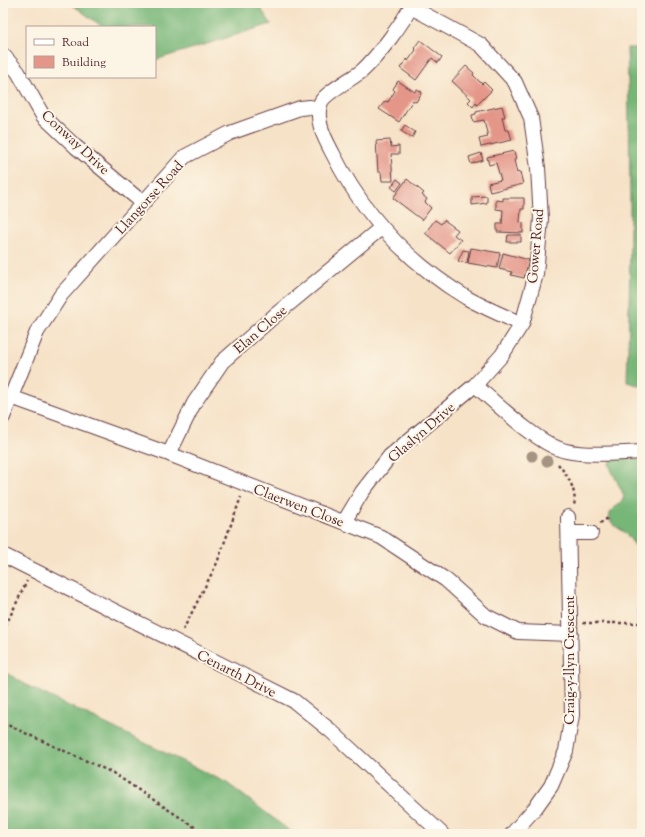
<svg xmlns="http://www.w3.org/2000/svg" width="645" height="837" font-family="'Sorts Mill Goudy',serif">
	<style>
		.forest { fill: #76b677; stroke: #606a51 }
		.building { fill: #e49689 }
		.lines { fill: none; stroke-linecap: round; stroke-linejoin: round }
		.minor-casing { stroke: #643c42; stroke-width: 16 }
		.path { stroke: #643c42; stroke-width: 2.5; stroke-dasharray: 3 3; stroke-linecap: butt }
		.minor { stroke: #fff; stroke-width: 14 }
		.tree { fill: #a49481 }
		.labels { text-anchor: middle; stroke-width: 4; stroke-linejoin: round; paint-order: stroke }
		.street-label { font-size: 14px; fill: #4a1f2b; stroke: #fcf5e5 }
	</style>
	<rect width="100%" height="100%" fill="#fcf5e5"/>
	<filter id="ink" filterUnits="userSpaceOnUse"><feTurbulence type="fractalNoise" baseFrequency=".025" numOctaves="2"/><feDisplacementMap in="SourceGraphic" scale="8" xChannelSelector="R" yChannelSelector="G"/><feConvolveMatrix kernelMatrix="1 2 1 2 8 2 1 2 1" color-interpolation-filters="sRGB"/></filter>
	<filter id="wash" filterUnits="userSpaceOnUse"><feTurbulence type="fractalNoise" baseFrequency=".012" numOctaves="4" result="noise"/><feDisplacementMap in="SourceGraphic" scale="16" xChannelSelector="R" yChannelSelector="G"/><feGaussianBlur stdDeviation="0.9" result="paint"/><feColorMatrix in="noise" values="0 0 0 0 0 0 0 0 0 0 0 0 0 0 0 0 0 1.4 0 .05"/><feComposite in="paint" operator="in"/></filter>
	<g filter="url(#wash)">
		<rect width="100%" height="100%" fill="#f6e2c7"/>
		<!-- forest -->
		<path class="forest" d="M70,3h187l14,21 -116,36v-33h-52z
			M627,48h15v338l-15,-4c4,-111 4,-222 0,-334z
			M613,457l24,1 5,4v161h-4l2,-72c-5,-5 -9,-11 -14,-17 -5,-6 -23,-11 -14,-24 5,-6 9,-4 12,-14 -4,-11 -11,-20 -15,-32z
			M3,671l27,16 197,96 67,51h-291z"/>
		<g id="blocks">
			<!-- building -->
			<path class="building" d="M420,40l22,17 -4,6 -6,-5 -16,22 -16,-12 7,-9 1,2 8,-11 -2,-2z
				M466,66l8,7 -1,2 9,9 2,-2 8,8 -15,15 -1,-2 -3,4 -5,-5 3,-3 -19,-18z
				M398,81l17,11 2,-3 5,3 -6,10 -3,-2 -14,22 -20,-13 6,-8 3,1 7,-11 -2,-2z
				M502,106l3,11h-3l3,13h4l3,10 -31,7 -2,-8 9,-2 -4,-17 -11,2 -1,-7 4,-1v-2z
				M405,125l10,7 -3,6 -11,-7z
				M390,140l1,7 8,-1v8h-8l2,27h-11l-1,-9h-3l-2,-31z
				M514,151l2,8 -2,1 3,13 3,-1 3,12 -33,8 -2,-9 13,-3 -5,-17 -7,2 -2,-8z
				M481,153l2,7 -12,4 -2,-7z
				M397,179l5,4 -6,8 -5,-4z
				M407,179l17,14 -2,2 5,4 -2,3 6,6 -9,12 -29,-22z
				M487,196v7l-15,2v-8z
				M503,198h21v11h-3l-1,13 3,1v10l-26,-1v-8h5l1,-14 -7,-1v-9l7,1z
				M435,220l6,4 3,-4 14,10 -4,5 7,5 -11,13 -25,-20z
				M508,235h13v7h-14z
				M471,248l29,5 -3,15 -29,-5z
				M463,250l6,1 -2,12 -9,-2z
				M503,253l26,7 -5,18 -13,-3 1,-3 -13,-3z"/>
		</g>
	</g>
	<g filter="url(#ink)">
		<use href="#blocks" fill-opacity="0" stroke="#643c42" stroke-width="1"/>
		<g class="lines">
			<defs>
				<path id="minor" d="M413,3c-10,20 -35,53 -51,68 -9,7 -37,22 -41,31 -7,17 4,37 12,52 30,60 76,109 134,144 18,10 37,18 55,26
					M411,7l70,38 34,37 16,36 7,50 3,51 -5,55 -14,50 -20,31 -27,30c22,19 64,60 91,66 22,5 53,2 76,1
					M3,55l15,17 25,44 33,31 67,56
					M11,397l158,57 212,83 65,43 40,36 32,16 53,2
					M3,417l34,-85 24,-37 123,-138 46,-24 70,-25 10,-1 9,3
					M169,454l25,-51 28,-41 51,-45 108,-89
					M344,522l18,-30 28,-36 85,-71
					M569,533h22
					M3,555l291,146 37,30 111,103
					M512,834l24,-27 15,-21 15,-35 6,-36 -4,-198"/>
			</defs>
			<!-- minor casing -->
			<use href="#minor" class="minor-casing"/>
			<!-- path -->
			<path class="path" d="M558,464c10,12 19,26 16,42
				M600,523l8,-5
				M583,623h59
				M183,630l34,-67 24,-66
				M3,631l24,-50
				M3,723l110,50 92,61"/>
			<!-- minor -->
			<use href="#minor" class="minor"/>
		</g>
		<!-- trees -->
		<g class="tree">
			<circle cx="532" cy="456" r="5.5"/>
			<circle cx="547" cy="461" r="5.5"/>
		</g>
	</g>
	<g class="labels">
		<!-- street labels -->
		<g class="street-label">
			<text transform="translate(76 142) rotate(43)" y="5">Conway Drive</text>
			<text transform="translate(149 197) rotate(-48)" y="5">Llangorse Road</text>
			<text transform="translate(535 246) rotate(-85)" y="5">Gower Road</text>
			<text transform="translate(260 329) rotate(-41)" y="5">Elan Close</text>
			<text transform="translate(421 432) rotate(-41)" y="5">Glaslyn Drive</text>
			<text transform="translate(299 505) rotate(21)" y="5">Claerwen Close</text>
			<text transform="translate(569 660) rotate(-90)" y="5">Craig-y-llyn Crescent</text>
			<text transform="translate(237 673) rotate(27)" y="5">Cenarth Drive</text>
		</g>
	</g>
	<!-- margin -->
	<rect width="645" height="837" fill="none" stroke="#fcf5e5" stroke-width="16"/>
	<!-- legend -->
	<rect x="26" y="26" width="130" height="52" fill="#fcf5e5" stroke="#b59f9b"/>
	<rect x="34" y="39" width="20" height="6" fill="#ffffff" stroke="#b59f9b"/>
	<text x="62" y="46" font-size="12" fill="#4a1f2b">Road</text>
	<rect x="34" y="56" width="20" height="12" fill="#e49689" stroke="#b59f9b"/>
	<text x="62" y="66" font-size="12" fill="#4a1f2b">Building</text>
</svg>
